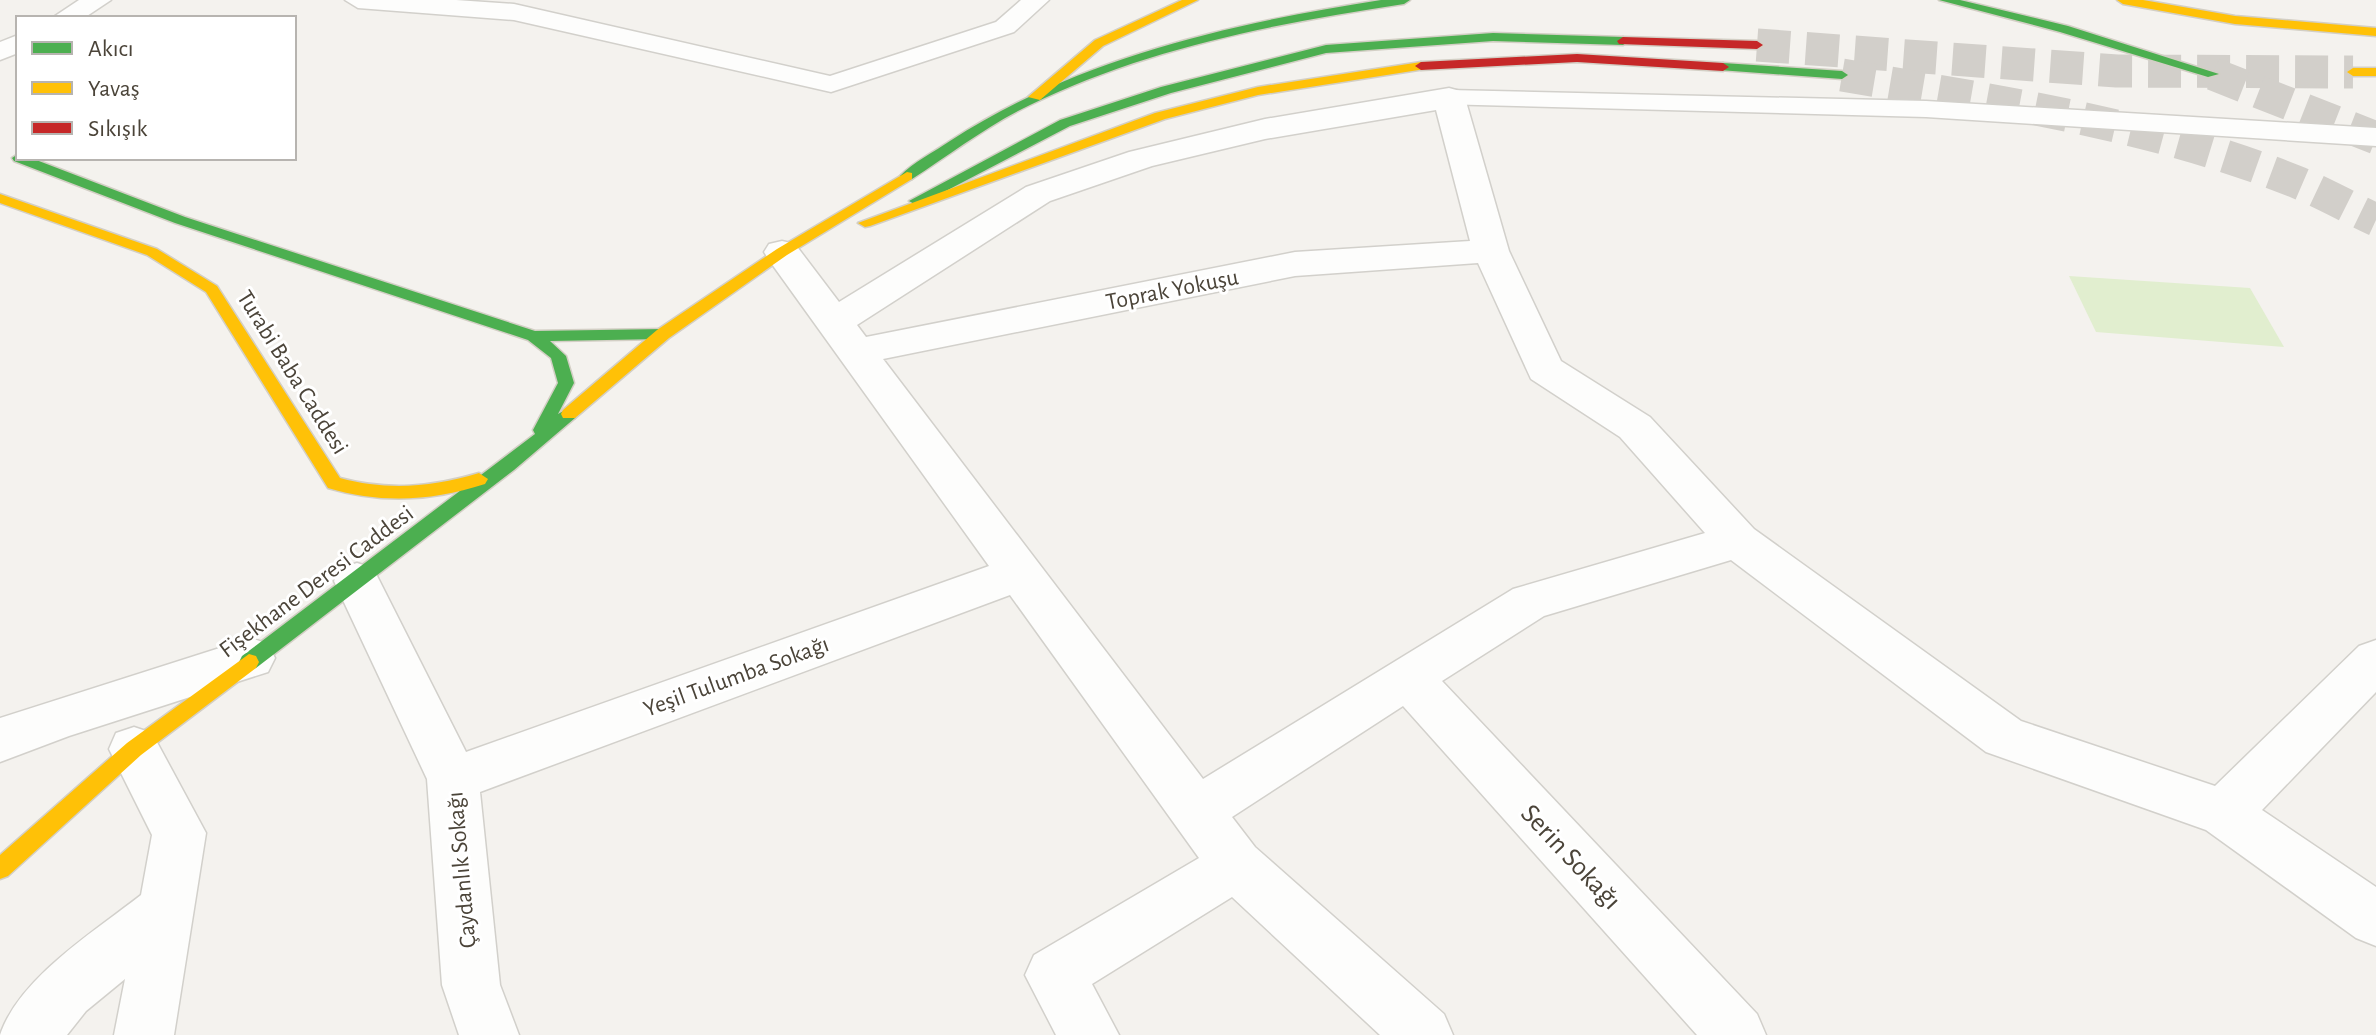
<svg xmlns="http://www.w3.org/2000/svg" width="2376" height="1035" font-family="'Alegreya Sans',sans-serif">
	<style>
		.green { fill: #e1eecf }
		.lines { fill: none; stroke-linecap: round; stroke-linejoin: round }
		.secondary-tunnel { stroke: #d2cfca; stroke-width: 33; stroke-dasharray: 33 16; stroke-linecap: butt }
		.primary-tunnel { stroke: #d2cfca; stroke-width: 33; stroke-dasharray: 33 16; stroke-linecap: butt }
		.lane-casing { stroke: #d2d0cb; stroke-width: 3 }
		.street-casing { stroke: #d2d0cb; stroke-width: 3 }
		.fast-casing { stroke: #d3cfc5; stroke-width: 3 }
		.slow-casing { stroke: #d3cfc5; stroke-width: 3 }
		.jam-casing { stroke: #d3cfc5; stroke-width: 3 }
		.lane { fill: #fdfdfc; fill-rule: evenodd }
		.street { fill: #fdfdfc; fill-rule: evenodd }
		.fast { fill: #4caf50; fill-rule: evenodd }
		.slow { fill: #ffc107; fill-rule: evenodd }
		.jam { fill: #c62828; fill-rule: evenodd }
		.labels { text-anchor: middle; stroke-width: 6; stroke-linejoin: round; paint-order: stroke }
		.street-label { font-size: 24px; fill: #4b4439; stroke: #fff }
		.near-street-label { font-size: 28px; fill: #4b4439; stroke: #fff }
	</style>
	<rect width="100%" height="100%" fill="#f4f2ee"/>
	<!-- green -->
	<path class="green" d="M2069,276l181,12 34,59 -188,-15z"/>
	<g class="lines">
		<!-- secondary-tunnel -->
		<path class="secondary-tunnel" d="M1757,45l360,26 236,1"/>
		<!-- primary-tunnel -->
		<path class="primary-tunnel" d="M2213,74l163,64
			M1842,75c154,26 312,49 457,108 26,11 51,25 77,37"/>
		<defs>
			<path id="lane" d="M79,0h32l-27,18h-32z
				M345,0h111l58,4 316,72 166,-54 25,-22h28l-35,32 -183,60 -317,-72 -156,-12z
				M18,35v18l-18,7v-18z
				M1449,90l477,11 450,27v18l-450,-29 -487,-13 -4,-6 4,-6z"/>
			<path id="street" d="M1449,88l11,3 5,7 44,153 52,110 89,56 104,112 267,192 194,65 144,-140 17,-6v52l-114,118 114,77v59l-20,-8 -150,-108 -220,-78 -255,-192 -187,56 -102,65 315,333 9,21h-69l-294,-329 -171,111 23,30 189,167 9,21h-73l-148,-138 -140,87 27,51h-63l-31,-60 9,-20 165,-97 -189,-263 -530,197 20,193 19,50h-60l-17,-50 -15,-206 -93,-198 7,-13 16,-5 16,5 93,184 523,-186 -220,-306 -5,-8 5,-8 13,-3 13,3 44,58 187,-115 103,-35 136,-33zM1436,110l34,131 -175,11 -429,85 -9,-12 193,-124 102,-35 113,-27zM1478,263l53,116 89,58 85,96 -192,56 -310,190 -320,-420 412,-83z
				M251,638l17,6 7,14 -7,14 -199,64 -69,26v-44z
				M134,727l18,6 54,100 -32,202h-60l11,-56 -39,32 -19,24h-67c19,-57 95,-104 141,-140l11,-60 -43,-86 7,-16z"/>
			<path id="fast" d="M1381,0h29l-6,4c-126,19 -258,44 -374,101 -42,20 -79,49 -118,74l-5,1 -7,-4c13,-14 34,-24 50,-35 127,-83 283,-118 431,-141z
				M1939,0h21l108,26 151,48 -11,3 -148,-45z
				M1493,33l130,4 6,4 -6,4 -130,-4 -167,12 -155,40 -101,33 -149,78 -5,1 -7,-4 151,-81 101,-33 165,-42z
				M1723,63l119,8 6,4 -6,4 -123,-9 -2,-3z
				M18,154v4h13l154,59 350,114 128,-2 8,5 -8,5 -113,2 16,15 8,27 -16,31 11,-6 6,2 2,4 -2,4 -61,52 -258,198 -7,2 -7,-2 -3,-6 3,-6 293,-222 -2,-4 25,-47 -7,-25 -23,-18 -353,-117 -161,-62 -2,-3z"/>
			<path id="slow" d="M1182,0h16l-95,46 -63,54 -12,-3 67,-57z
				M2117,0h26l92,16 141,12v8l-141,-12 -112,-20z
				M1421,62l6,4 -2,3 -167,26 -93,24 -295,107 -5,1 -7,-4 297,-110 103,-26z
				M2376,68v8h-23l-6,-4 6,-4z
				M907,172l5,1v6l-125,76 -118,83 -94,80h-12l-2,-4 2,-4 94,-80 120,-81z
				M0,194l157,55 60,37 123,192c48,13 92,9 139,-5l9,6 -3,5c-53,17 -103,20 -157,4l-122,-196 -59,-37 -147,-52z
				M249,654l7,2 3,6 -3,6 -115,87 -133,121 -8,3v-24l127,-112z"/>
			<path id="jam" d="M1623,37l134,4 6,4 -6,4 -138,-5 -2,-3z
				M1577,54l146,9 6,4 -6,4 -146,-9 -156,8 -6,-4 6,-4z"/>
		</defs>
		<!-- lane casing -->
		<use href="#lane" class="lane-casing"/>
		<!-- street casing -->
		<use href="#street" class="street-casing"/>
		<!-- fast casing -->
		<use href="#fast" class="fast-casing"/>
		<!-- slow casing -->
		<use href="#slow" class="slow-casing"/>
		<!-- jam casing -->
		<use href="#jam" class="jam-casing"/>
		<!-- lane -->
		<use href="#lane" class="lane"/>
		<!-- street -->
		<use href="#street" class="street"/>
		<!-- fast -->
		<use href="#fast" class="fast"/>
		<!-- slow -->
		<use href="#slow" class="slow"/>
		<!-- jam -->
		<use href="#jam" class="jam"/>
	</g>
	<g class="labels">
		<!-- street labels -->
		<g class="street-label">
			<text transform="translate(1172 289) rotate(-11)" y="8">Toprak Yokuşu</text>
			<text transform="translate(293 372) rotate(58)" y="8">Turabi Baba Caddesi</text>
			<text transform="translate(316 581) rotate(-37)" y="8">Fişekhane Deresi Caddesi</text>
			<text transform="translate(736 676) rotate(-20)" y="8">Yeşil Tulumba Sokağı</text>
			<text transform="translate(461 870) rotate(-95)" y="8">Çaydanlık Sokağı</text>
		</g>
		<!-- near-street labels -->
		<g class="near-street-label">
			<text transform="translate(1572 856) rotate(47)" y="10">Serin Sokağı</text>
		</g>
	</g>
	<!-- legend -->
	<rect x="16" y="16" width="280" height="144" fill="#ffffff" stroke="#b7b4b0" stroke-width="2"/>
	<rect x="32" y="42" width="40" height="12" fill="#4caf50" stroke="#b7b4b0" stroke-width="2"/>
	<text x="88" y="56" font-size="24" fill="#4b4439">Akıcı</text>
	<rect x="32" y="82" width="40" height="12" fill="#ffc107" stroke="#b7b4b0" stroke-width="2"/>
	<text x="88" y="96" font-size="24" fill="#4b4439">Yavaş</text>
	<rect x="32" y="122" width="40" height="12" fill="#c62828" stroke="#b7b4b0" stroke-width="2"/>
	<text x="88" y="136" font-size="24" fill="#4b4439">Sıkışık</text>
</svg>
